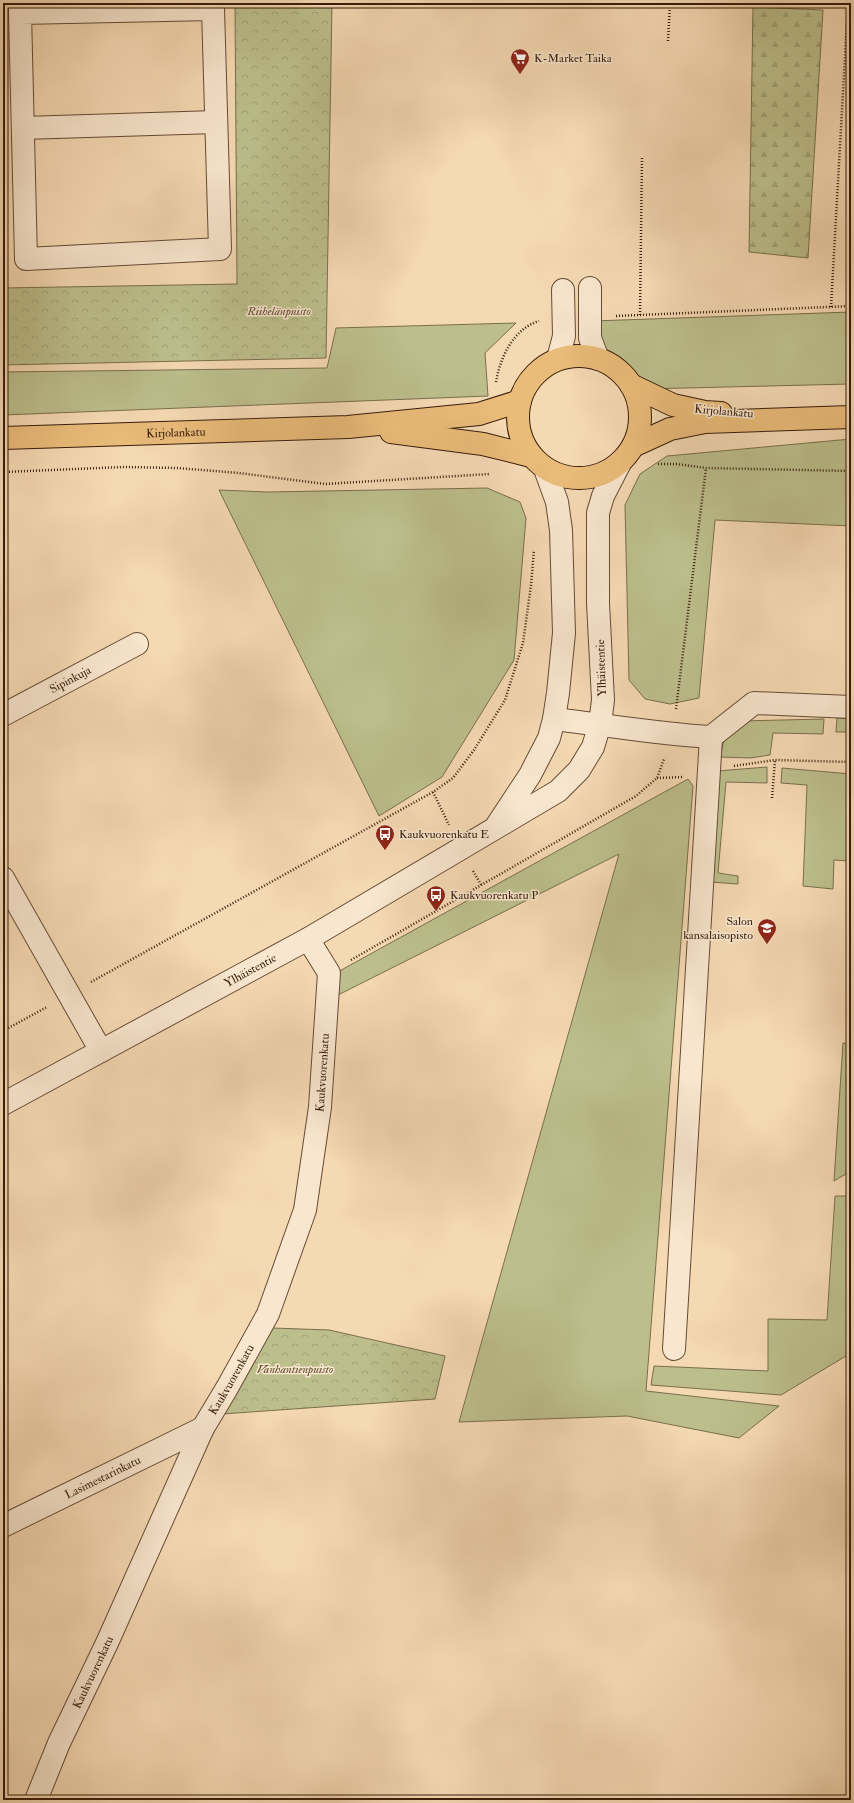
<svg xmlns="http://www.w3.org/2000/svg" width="854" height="1803" font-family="'IM FELL Double Pica',serif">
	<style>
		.green { fill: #bcbf8c; stroke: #7a6e4c }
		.forest { fill: url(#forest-firs); stroke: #7a6e4c }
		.park { fill: url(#park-crowns); stroke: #7a6e4c }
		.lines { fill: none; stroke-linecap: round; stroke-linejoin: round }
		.minor-casing { stroke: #664b35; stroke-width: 24 }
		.major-casing { stroke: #371c0b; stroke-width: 24 }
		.path { stroke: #371c0b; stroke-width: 2.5; stroke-dasharray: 1 2; stroke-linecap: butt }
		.minor { stroke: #f8e6ce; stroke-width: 22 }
		.major { stroke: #eabc7a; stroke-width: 22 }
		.labels { text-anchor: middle; stroke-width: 3; stroke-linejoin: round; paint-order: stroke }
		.poi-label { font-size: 12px; fill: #371c0b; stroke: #f8e6ce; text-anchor: start }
		.park-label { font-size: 12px; font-style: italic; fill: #5f4d32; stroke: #f8e6ce }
		.street-label { font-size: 12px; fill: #371c0b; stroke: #f8e6ce }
	</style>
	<defs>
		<pattern id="forest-firs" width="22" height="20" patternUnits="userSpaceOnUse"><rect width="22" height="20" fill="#bcbf8c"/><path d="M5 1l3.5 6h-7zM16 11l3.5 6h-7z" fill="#a2a477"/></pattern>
		<pattern id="park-crowns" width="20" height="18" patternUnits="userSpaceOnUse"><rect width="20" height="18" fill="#bcbf8c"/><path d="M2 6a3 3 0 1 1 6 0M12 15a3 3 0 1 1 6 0" fill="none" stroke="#a2a477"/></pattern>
	</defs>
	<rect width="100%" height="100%" fill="#f5d9b3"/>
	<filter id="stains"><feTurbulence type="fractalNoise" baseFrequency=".005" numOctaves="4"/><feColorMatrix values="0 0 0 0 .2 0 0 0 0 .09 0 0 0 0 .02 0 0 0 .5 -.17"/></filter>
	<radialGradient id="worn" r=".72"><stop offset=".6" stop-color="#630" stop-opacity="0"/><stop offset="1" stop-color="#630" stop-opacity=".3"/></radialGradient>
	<!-- green -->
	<path class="green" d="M851,312v72l-206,5 -44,-33 -8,-35z
		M516,323l-31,30 3,43 -485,19v-43l324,-4 9,-40z
		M851,439v87l-136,-6 -16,178 -29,6 -25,-5 -16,-19 -4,-175 15,-31 27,-18z
		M487,488l33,14 6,16 -12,142 -72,117 -63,39 -160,-326 49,2z
		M837,718l14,1v13h-15z
		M824,719l-1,15 -50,-1 -3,22 -20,3 -30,-1 5,-21 15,-15z
		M767,767v16l-41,-1 -8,91 20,3v8l-28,-2 7,-111z
		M782,768l69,6v87l-17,-1 -1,29 -30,-3 4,-101 -26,-2z
		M688,779l5,7 -47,605 133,15 -40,32 -112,-22 -168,6 160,-568 -285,143v-23z
		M843,1043l8,1v127l-17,10z
		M835,1196h16v157l-70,42 -130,-10 3,-19 114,5v-52l59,1z"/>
	<!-- forest -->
	<path class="forest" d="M753,7l70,3 -15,248 -59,-6z"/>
	<!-- park -->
	<path class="park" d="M235,3h97l-6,355 -323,7v-77l234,-4z
		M273,1328l56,2 116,26 -10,43 -213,15z"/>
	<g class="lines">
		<defs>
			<g id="minor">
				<path d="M20,3v10l6,246 194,-10 -7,-240 -193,4"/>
				<path d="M23,128l193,-6"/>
				<path d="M590,288v50l8,21"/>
				<path d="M558,359l6,-23 -1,-46"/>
				<path id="s1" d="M3,715l134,-71"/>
				<path d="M554,719c53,6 104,15 157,18l43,-34 97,4"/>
				<path d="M497,825l33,-50 19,-37 5,-19 4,-26 6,-60 -3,-103 -4,-28 -12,-33"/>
				<path d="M3,878l98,173"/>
				<path id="s2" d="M3,1104l305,-165 250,-148 21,-21 14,-23 7,-23 3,-24 -5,-97v-90l5,-17 17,-33"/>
				<path d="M674,1349l37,-612"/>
				<path id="s3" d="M3,1526l200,-98"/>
				<path id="s4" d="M36,1800l23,-57 48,-100 96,-215 24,-40 41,-74 37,-104 15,-103 9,-134 -21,-34"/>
			</g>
			<g id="major">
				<circle cx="579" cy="417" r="61"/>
				<path d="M631,385l42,20 32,7 16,1"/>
				<path d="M391,432l92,12 48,12"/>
				<path id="s5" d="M3,438l345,-11 131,-13 41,-13"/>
				<path d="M633,446l37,-17 35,-7 146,-5"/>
			</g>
		</defs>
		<!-- minor casing -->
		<use href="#minor" class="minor-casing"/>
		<!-- major casing -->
		<use href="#major" class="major-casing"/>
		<!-- path -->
		<path class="path" d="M668,41l2,-38
			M831,307l17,-304
			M640,315l2,-159
			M616,316l235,-10
			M496,382c4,-24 17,-53 43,-61
			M658,464h19l29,4 145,3
			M3,472l121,-5 54,1 61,5 86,11 165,-10
			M676,709l30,-241
			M734,766l41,-6 76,2
			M657,778l26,-1
			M433,792l16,33
			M772,798l3,-38
			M473,871l9,15
			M351,960l285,-164 21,-18 7,-19
			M91,982l342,-190 20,-14 21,-28 31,-50 18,-57 8,-58 3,-35
			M3,1031l44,-24"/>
		<!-- minor -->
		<use href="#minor" class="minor"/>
		<!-- major -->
		<use href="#major" class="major"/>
	</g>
	<!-- icons -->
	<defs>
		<symbol id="supermarket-pin" viewBox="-11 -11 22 30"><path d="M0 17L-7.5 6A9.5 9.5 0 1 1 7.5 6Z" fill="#8f2418" stroke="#f8e6ce"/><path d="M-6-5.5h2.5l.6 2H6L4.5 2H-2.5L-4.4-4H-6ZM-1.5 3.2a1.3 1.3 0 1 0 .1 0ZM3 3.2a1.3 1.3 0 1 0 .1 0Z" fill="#fff"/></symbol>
		<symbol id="bus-pin" viewBox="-11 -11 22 30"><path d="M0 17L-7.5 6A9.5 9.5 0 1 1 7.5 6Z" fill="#8f2418" stroke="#f8e6ce"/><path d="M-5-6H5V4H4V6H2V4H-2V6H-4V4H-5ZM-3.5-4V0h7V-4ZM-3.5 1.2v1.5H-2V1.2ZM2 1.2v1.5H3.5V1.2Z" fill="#fff"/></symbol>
		<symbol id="school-pin" viewBox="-11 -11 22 30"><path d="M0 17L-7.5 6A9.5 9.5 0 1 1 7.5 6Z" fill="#8f2418" stroke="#f8e6ce"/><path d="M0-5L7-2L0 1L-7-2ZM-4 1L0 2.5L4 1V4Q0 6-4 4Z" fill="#fff"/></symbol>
	</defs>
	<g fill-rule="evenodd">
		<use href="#supermarket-pin" x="509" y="47" width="22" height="30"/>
		<use href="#bus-pin" x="374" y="823" width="22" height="30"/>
		<use href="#bus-pin" x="425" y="884" width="22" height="30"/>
		<use href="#school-pin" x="756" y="917" width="22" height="30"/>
	</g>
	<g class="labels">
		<!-- poi labels -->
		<g class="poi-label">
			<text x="534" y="62">K-Market Taika</text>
			<text x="399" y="838">Kaukvuorenkatu E</text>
			<text x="450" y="899">Kaukvuorenkatu P</text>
			<text x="753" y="925" text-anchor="end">Salon<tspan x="753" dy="14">kansalaisopisto</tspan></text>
		</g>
		<!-- park labels -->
		<g class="park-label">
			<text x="279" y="315">Riihelänpuisto</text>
			<text x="295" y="1373">Vanhantienpuisto</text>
		</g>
		<!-- street labels -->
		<g class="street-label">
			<text transform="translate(724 411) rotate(5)" y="4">Kirjolankatu</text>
			<text dy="4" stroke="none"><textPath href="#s5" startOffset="173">Kirjolankatu</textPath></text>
			<text transform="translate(601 668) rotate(-92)" y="4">Ylhäistentie</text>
			<text dy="4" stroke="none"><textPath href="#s1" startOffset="76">Sipinkuja</textPath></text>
			<text dy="4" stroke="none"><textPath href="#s2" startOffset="281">Ylhäistentie</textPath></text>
			<text dy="4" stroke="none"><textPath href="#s4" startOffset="788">Kaukvuorenkatu</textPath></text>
			<text dy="4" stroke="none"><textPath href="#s4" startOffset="464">Kaukvuorenkatu</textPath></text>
			<text dy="4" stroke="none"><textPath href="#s3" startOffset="111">Lasimestarinkatu</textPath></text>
			<text dy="4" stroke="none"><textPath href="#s4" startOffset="140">Kaukvuorenkatu</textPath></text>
		</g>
	</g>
	<!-- margin -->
	<rect width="854" height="1803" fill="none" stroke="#f5d9b3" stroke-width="16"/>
	<rect x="4" y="4" width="846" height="1795" fill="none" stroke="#371c0b" stroke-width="2"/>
	<rect x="8" y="8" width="838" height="1787" fill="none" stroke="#371c0b"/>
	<rect width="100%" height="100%" filter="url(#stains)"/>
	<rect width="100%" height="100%" fill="url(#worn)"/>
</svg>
